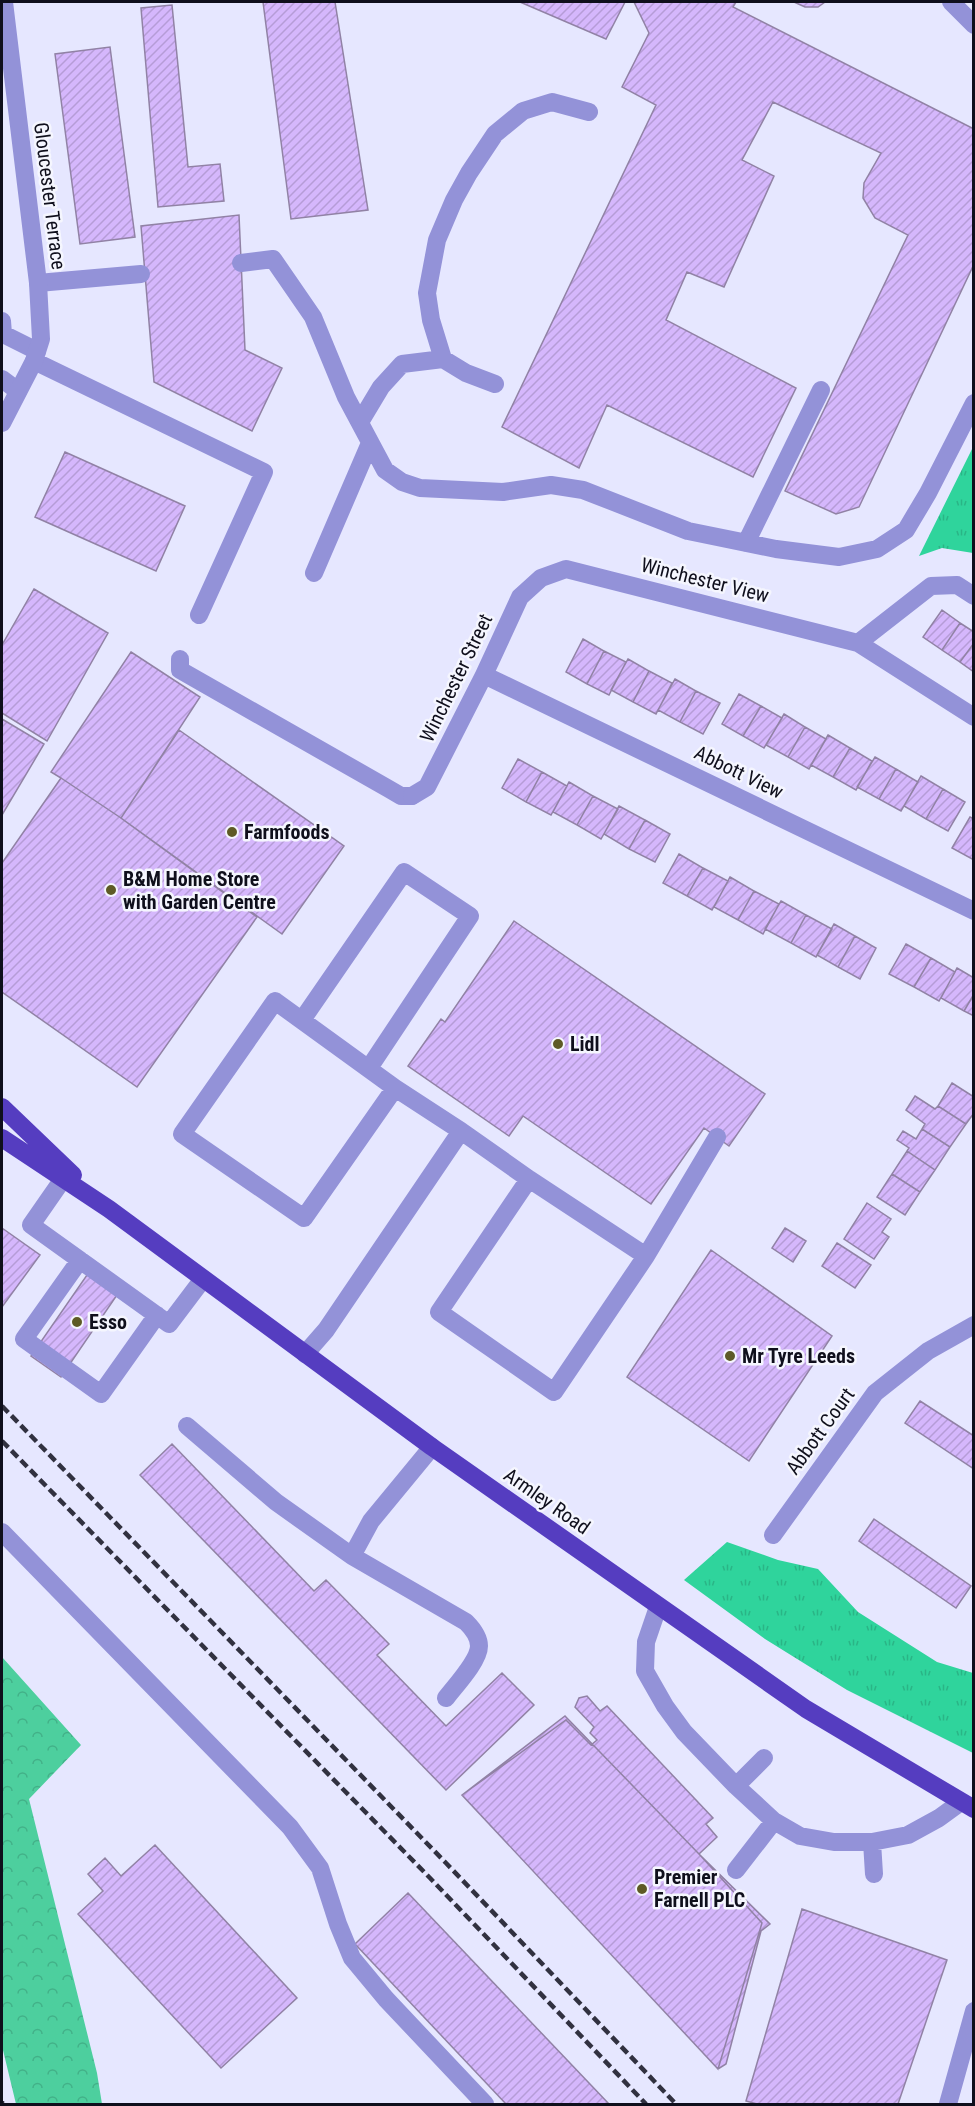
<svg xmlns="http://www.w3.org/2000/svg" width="975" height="2106" font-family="'Roboto Condensed',sans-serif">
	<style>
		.grass { fill: url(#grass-tufts) }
		.forest { fill: url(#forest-crowns) }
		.building { fill: url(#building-hatch); stroke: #9182a5; stroke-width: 1.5 }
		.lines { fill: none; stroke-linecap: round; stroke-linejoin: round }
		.lane { stroke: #9392d8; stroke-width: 18 }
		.street { stroke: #9392d8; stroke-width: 18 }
		.primary { stroke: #553dc0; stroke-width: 18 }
		.rail { stroke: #313140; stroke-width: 4.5; stroke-dasharray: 9 4.5; stroke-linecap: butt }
		.poi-dot { fill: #5e5a26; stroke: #f5f6fe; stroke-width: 2 }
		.labels { text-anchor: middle; stroke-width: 5; stroke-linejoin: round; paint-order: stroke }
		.street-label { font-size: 20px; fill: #0f0f1c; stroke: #f5f6fe }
		.poi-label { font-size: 20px; font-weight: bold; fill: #0f0f1c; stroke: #f5f6fe; text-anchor: start }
	</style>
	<defs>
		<pattern id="grass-tufts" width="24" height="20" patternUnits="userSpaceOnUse" patternTransform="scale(1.5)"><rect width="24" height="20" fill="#2fd49c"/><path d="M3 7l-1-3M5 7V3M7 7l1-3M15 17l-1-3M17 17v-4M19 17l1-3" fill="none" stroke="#29b586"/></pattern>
		<pattern id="forest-crowns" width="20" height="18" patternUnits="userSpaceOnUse" patternTransform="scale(1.5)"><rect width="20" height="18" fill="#4dcf9e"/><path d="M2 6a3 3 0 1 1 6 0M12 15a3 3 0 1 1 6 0" fill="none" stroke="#42b188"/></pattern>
		<pattern id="building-hatch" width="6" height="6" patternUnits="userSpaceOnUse" patternTransform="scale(1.5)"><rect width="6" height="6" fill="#d5b7fc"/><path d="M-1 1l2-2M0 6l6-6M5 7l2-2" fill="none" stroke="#b69cd7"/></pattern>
	</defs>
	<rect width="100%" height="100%" fill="#e6e7ff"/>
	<!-- grass -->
	<path class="grass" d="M973,447v106l-31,-5 -23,8z
		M727,1542l51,18 40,9 40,43 79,50 36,11v80l-126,-63 -82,-51 -81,-59z"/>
	<!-- forest -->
	<path class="forest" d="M2,1657l79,88 -52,54 68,274 5,31h-86l-14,-58z"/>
	<!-- building -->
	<path class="building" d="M263,2h72l33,208 -77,9z
		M520,2h105l-19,37z
		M634,2h102l-3,5 241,122v135l-115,243 -23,7 -51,-23 123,-256 -33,-17 -12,-20 1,-15 17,-30 -108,-51 -31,58 32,16 -50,111 -37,-15 -21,48 130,68 -43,89 -146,-72 -28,63 -77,-41 154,-322 -34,-18 27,-54z
		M794,2h31l-7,5h-13z
		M172,5l16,162 32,-3 4,37 -66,6 -17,-199z
		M110,47l25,190 -55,7 -25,-190z
		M239,215l6,135 37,18 -30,63 -98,-49 -13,-156z
		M65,452l120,54 -29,65 -121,-54z
		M34,589l74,44 -61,108 -45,-28v-68z
		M942,610l18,13 -18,27 -19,-13z
		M960,623l14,9v11l-14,19 -18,-12z
		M583,639l21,12 -17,33 -21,-12z
		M974,643v29l-14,-10z
		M604,651l22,11 -17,33 -22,-11z
		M131,652l69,45 -79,121 136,99 -120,170 -135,-95v-129l59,-85 -10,-6z
		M628,659l21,12 -16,31 -22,-12z
		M649,671l23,12 -16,31 -23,-12z
		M675,679l21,12 -16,31 -22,-12z
		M696,691l24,12 -17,31 -23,-12z
		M739,694l22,12 -18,30 -21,-12z
		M761,706l21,12 -18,30 -21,-12z
		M784,714l21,13 -17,30 -22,-12z
		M2,719l42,25 -42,71z
		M805,727l21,12 -17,30 -21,-12z
		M179,730l165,116 -62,88 -161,-116z
		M828,735l22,13 -17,29 -22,-12z
		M850,748l22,13 -16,29 -23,-13z
		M875,757l21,12 -17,30 -22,-12z
		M518,759l24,13 -16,30 -24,-14z
		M896,769l22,13 -17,29 -22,-12z
		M542,772l25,14 -16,29 -25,-13z
		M921,776l22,13 -17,30 -22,-13z
		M61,778l60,40 136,99 -120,170 -135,-95v-129z
		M569,782l24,14 -16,29 -24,-13z
		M943,789l22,13 -17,29 -22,-12z
		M593,796l25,13 -17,30 -24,-14z
		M619,806l26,14 -16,29 -25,-15z
		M970,817l4,2v41l-22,-12z
		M645,820l25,14 -15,28 -26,-13z
		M679,854l24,14 -16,28 -24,-13z
		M703,868l25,13 -16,29 -25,-14z
		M730,877l24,14 -16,29 -24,-13z
		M754,891l25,13 -16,30 -25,-14z
		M781,901l25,14 -15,28 -26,-14z
		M806,915l26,14 -16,28 -25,-14z
		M514,921l251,173 -36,52 -25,-18 -53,76 -128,-88 -14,20 -101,-70 33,-47 4,3z
		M834,924l21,12 -17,31 -21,-12z
		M855,936l21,12 -16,31 -22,-12z
		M906,944l25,14 -17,29 -25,-13z
		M931,958l24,14 -16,29 -25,-14z
		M957,968l17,10v16l-10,17 -23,-13z
		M974,994v22l-10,-5z
		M952,1083l22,14v16l-8,11 -28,-18z
		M915,1096l20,13 3,-3 28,18 -16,23 -28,-18 3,-5 -19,-14z
		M922,1129l28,18 -15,23 -28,-19 2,-3 -12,-8 6,-9 13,8z
		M907,1151l28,19 -15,22 -28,-18z
		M892,1174l28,18 -15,23 -28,-18z
		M867,1203l24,16 -9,13 7,5 -15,22 -30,-20z
		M2,1228l38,27 -38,52z
		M785,1228l21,13 -13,21 -21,-14z
		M837,1243l34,22 -16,23 -33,-22z
		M711,1250l121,86 -83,125 -122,-84z
		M87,1275l30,20 -56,82 -30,-21z
		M920,1401l54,35v33l-69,-46z
		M172,1444l142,147 12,-11 63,64 -12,11 69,71 56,-53 32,32 -88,85 -306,-315z
		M874,1519l97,67 -15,22 -97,-67z
		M587,1696l13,15 7,-5 106,112 -7,6 11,13 -18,17 71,70 -9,7 -35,133 -8,5 -256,-274 104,-75 25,25 6,-5 -7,-7 4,-6 -19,-20 4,-9z
		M565,1716l134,138 63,69 -44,146 -256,-274z
		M155,1845l142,153 -76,70 -143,-154 25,-23 -15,-17 17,-16 16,18z
		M408,1893l201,211h-103l-151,-160z
		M802,1909l145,51 -49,144h-141l-11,-3z"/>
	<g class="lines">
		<!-- lane -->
		<path class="lane" d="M951,2l23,23
			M241,263l32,-4 40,58 33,80 39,73 17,12 18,6 83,4 48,-7 32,5 105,41 88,18 63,8 38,-8 29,-19 22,-37 46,-90
			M38,283l103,-9
			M2,321l1,13 34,17
			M34,361l230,111 -65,143
			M2,379l16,12
			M495,384l-29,-11 -23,-14 -12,-39 -4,-27 10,-53 17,-40 15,-27 26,-39 28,-23 29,-9 37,10
			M360,422l21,-35 21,-23 41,-5
			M746,543l75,-153
			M314,573l56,-130
			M180,659v11l209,119 12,7h11
			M302,1020l102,-148 66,44 -101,152
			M395,1088l-91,130 -122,-84 93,-133 120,87 66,43
			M63,1179l-32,46 138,99 34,-45
			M646,1256l71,-119
			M80,1260l-56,79 77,55 56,-79
			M305,1354l21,-24 135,-199 68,48 117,77 -92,136 -115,-80 90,-133
			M187,1426l89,76 76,54
			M432,1447l-61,74 -19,35 114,66c6,6 13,14 13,24 0,15 -24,40 -33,52
			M2,1532l288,295 30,41 18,56 14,34 34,41 99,105
			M658,1607l-12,35 -1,29 20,35 19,26 52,54 38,35 26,15 34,6h38l36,-7 31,-17 22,-16
			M736,1786l28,-28
			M872,1842l2,32
			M736,1870l38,-49
			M948,2104l26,-93"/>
		<!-- street -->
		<path class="street" d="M2,423l32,-62 7,-22 -3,-56 -34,-281
			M858,643l73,-57 26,-1 17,11
			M484,675l490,236
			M412,796l15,-9 57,-112 36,-78 21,-19 25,-9 292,74 116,74
			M773,1535l102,-142 53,-42 46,-26"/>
		<!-- primary -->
		<path class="primary" d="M2,1107l71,68
			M2,1138l107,71 323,238 374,262 168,100"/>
		<!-- rail -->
		<path class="rail" d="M2,1406l444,457 230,241
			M2,1441l428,437 216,226
			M2,2101v3"/>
	</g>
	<!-- markers -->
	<g class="poi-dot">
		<circle cx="232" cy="832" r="6"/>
		<circle cx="111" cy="890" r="6"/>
		<circle cx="558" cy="1044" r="6"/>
		<circle cx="77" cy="1322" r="6"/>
		<circle cx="730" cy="1356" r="6"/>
		<circle cx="642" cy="1889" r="6"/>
	</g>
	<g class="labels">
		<!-- street labels -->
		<g class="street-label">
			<text transform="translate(50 196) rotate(83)" y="7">Gloucester Terrace</text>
			<text transform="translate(705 580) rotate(14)" y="7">Winchester View</text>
			<text transform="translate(456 678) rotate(-64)" y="7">Winchester Street</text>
			<text transform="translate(739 772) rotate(26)" y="7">Abbott View</text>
			<text transform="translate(820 1431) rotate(-54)" y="7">Abbott Court</text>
			<text transform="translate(547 1501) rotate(35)" y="7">Armley Road</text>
		</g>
		<!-- poi labels -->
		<g class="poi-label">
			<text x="244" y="839">Farmfoods</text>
			<text x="123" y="886">B&amp;M Home Store<tspan x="123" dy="23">with Garden Centre</tspan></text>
			<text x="570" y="1051">Lidl</text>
			<text x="89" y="1329">Esso</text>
			<text x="742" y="1363">Mr Tyre Leeds</text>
			<text x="654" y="1884">Premier<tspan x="654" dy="23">Farnell PLC</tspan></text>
		</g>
	</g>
	<!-- border -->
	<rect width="975" height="2106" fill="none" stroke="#0f0f1c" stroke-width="6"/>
</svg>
